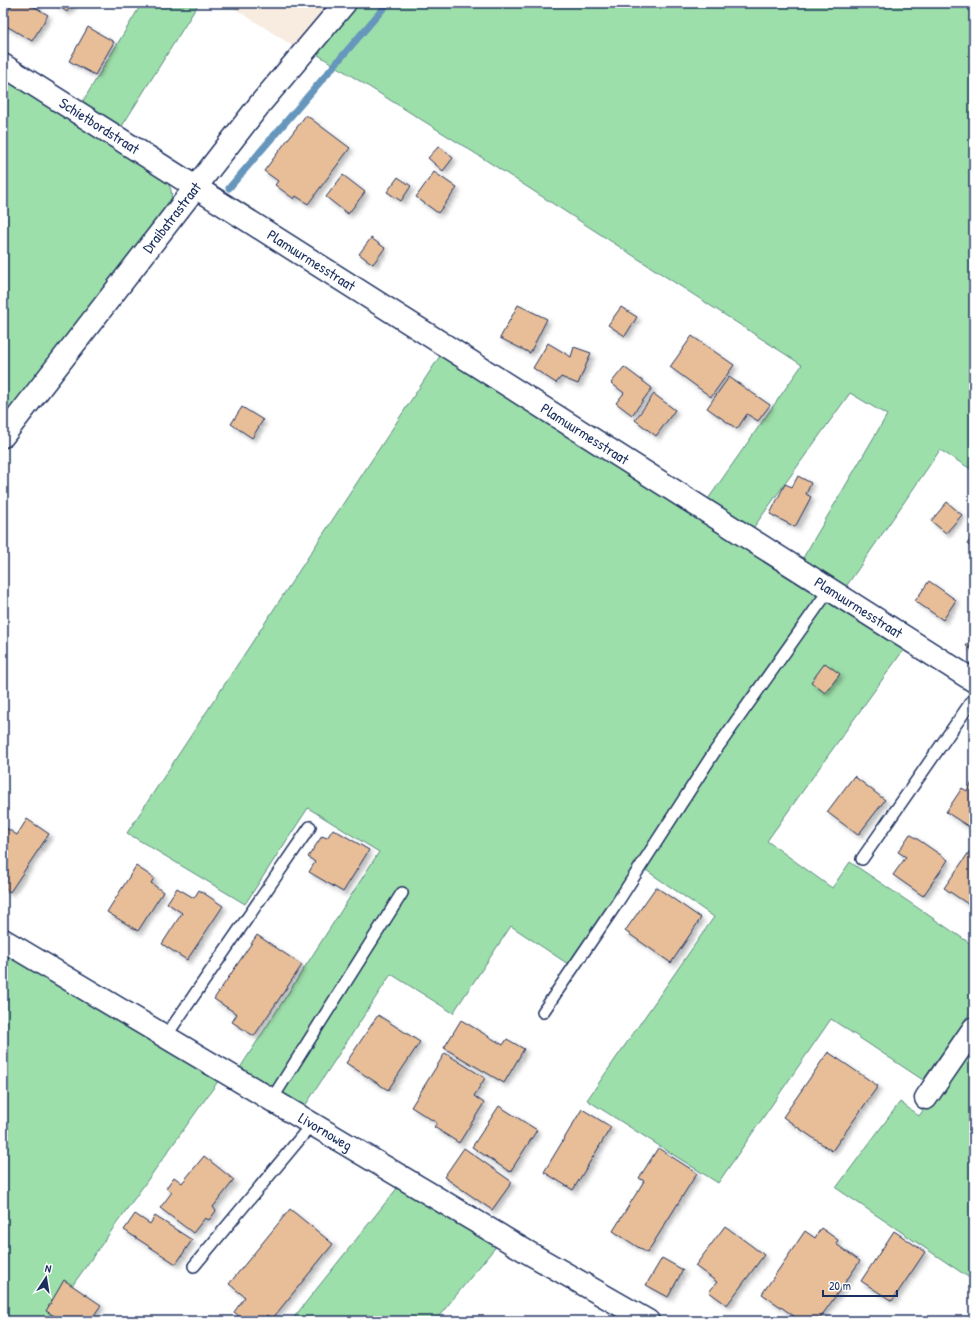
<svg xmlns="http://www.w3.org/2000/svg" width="977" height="1324" font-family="'Patrick Hand',sans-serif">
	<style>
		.built { fill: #f8ece0 }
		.green { fill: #9ddfaa; stroke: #5c8784 }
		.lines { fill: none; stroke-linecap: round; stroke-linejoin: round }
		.stream { stroke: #6696bc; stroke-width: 7 }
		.building { fill: #e8be98; stroke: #1b2f5e; filter: url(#shadow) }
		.lane-casing { stroke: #1b2f5e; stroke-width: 14 }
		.street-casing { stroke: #1b2f5e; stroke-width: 25 }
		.lane { stroke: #fff; stroke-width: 11 }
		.street { stroke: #fff; stroke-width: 22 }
		.labels { text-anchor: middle; stroke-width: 3.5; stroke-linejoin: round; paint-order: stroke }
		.street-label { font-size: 15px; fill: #1b2f5e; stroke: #fff }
	</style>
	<defs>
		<filter id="shadow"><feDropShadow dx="3.5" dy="3.5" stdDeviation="2" flood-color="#0004"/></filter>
	</defs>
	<rect width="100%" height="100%" fill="#fff"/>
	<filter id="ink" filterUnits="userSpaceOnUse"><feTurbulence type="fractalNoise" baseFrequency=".025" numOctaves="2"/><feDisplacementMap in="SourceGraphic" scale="8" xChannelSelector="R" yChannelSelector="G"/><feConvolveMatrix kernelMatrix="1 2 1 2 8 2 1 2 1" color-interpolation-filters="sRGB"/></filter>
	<g filter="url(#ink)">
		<!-- built -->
		<path class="built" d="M226,3h105l-38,43z"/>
		<!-- green -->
		<path class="green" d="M142,3h57l-80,128 -39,-25z
			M359,3h615v468l-34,-21 -97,141 -43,-28 87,-148 -37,-22 -99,138 -45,-29 96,-137 -321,-208 -166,-104z
			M3,75l160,101c7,10 10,14 8,26l-168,216z
			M442,353l379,239 -110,154 -97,151 -46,67 -57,-38 -58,87 -62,-39 -88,135 -65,-38 141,-219 -71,-44 -63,96 -118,-71z
			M829,596l78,49 -140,196 65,47 18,-26 124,84v61l-51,73 -92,-61 -113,164 -131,-83 127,-183 -71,-49 76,-115z
			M3,952l216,128 -172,241h-44z
			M974,1039v242l-138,-93 64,-86 19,14z
			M398,1187l100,57 -63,77h-144z"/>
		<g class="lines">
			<!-- stream -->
			<path class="stream" d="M229,188l159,-185"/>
		</g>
		<!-- building -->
		<path class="building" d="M13,3h15l20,12 -16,26 -29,-17v-4z
			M54,3h19l-6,9z
			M88,27l26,15 -19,33 -26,-14z
			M306,115l44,33 -42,56 -12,-8 -2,3 -19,-14 3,-4 -14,-10z
			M439,146l14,12 -10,13 -15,-13z
			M434,172l23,16 -19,25 -22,-16z
			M343,175l22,17 -17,22 -22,-17z
			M398,177l13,9 -10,15 -14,-9z
			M371,238l14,10 -12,16 -14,-10z
			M518,305l29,14 -17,34 -30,-15z
			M621,307l16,10 -12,19 -17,-11z
			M692,336l42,29 -23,32 -41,-30z
			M548,343l23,14 3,-10 17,6 -13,31 -17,-7 -5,6 -23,-15z
			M624,367l28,21 -20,27 -16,-12 8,-10 -13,-10z
			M729,377l41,28 -12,16 -11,-7 -10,15 -30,-21z
			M654,394l21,16 -19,26 -21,-16z
			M242,407l21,13 -11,18 -21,-14z
			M798,476l13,7 -5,11 5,3 -16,30 -25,-13 15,-30 7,3z
			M947,502l15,13 -16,18 -15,-12z
			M974,534v16l-7,-6z
			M929,581l27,19 -13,20 -28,-19z
			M974,635v16l-8,-5z
			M825,663l15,11 -15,19 -14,-11z
			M854,776l31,24 -27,35 -31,-23z
			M973,781h1v49l-28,-18 16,-24 5,3z
			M27,819l22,15 -39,58 -7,-5v-61l14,9z
			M333,829l36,21 -26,42 -34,-20 6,-10 -7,-5 14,-21 5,2z
			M910,834l38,26 -25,36 -30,-21 13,-18 -8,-5z
			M974,845v63l-30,-20z
			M136,866l18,12 -3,5 12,9 -25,39 -31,-19z
			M656,887l45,31 -30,45 -46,-32z
			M177,888l17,10 5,-8 24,16 -36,54 -25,-16 20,-31 -15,-10z
			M257,935l45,30 -48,71 -22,-14 5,-8 -23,-15z
			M378,1015l42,27 -32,48 -42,-27z
			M461,1020l42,25 4,-6 17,10 -20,34 -60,-35z
			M828,1052l50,34 -46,65 -49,-34z
			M445,1053l40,25 -11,18 10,7 -25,40 -25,-16 3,-4 -26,-16z
			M499,1106l38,24 -27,42 -38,-25z
			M582,1109l29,18 -38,63 -29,-18z
			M464,1148l48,34 -20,28 -48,-33z
			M658,1148l39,25 -50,80 -34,-22 31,-50 -5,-3z
			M204,1156l30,24 -21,27 3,4 -7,9 -4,-2 -12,15 -33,-25 12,-16 -6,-4 8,-11 8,6z
			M290,1209l43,35 -61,75 -5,-4 -5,6h-17l-11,-9 11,-15 -16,-13z
			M135,1214l15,10 5,-8 37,24 -16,24 -52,-34z
			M725,1226l39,29 -37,50 -18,-13 8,-10 -22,-16z
			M821,1228l17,12 -2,4 24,17 -42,60h-17l-39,-27 43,-63 10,7z
			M894,1231l31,21 -33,49 -31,-20z
			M662,1258l21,12 -15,27 -22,-12z
			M64,1280l37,25 -11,16h-27l-17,-10z"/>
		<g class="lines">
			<defs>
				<path id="lane" d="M862,859l112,-161
					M543,1012l74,-109 98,-152 114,-161
					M166,1036l144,-209
					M272,1099l130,-206
					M194,1266l118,-142"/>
				<g id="street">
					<path id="s1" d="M3,65l971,616"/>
					<path id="s2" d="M3,436l257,-332 85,-101"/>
					<path id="s3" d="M3,940l526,313 119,68"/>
					<path d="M926,1098l48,-70"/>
				</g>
			</defs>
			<!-- lane casing -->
			<use href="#lane" class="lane-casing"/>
			<!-- street casing -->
			<use href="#street" class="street-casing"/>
			<!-- lane -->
			<use href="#lane" class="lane"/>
			<!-- street -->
			<use href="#street" class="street"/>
		</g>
	</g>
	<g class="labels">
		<!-- street labels -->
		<g class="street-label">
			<text dy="5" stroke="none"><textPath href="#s1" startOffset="114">Schietbordstraat</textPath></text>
			<text dy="5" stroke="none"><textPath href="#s2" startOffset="276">Draibatrastraat</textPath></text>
			<text dy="5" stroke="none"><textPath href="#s1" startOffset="365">Plamuurmesstraat</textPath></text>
			<text dy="5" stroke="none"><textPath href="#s1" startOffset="689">Plamuurmesstraat</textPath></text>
			<text dy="5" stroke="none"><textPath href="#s1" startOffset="1013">Plamuurmesstraat</textPath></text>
			<text dy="5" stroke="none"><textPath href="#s3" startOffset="375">Livornoweg</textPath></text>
		</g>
	</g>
	<!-- margin -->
	<rect width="977" height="1324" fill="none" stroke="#fff" stroke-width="16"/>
	<rect x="8" y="8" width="961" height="1308" fill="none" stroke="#1b2f5e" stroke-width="1.5" filter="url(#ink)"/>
	<!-- north arrow -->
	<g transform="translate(46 1278) rotate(12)" stroke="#ffffff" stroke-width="3" paint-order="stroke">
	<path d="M0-3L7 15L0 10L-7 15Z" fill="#1b2f5e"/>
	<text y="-6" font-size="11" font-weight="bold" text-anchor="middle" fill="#1b2f5e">N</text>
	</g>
	<!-- scale -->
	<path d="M823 1290v6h74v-6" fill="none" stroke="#1b2f5e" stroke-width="2"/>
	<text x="829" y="1290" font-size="12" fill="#1b2f5e" stroke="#ffffff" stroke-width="3" paint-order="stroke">20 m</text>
</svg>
